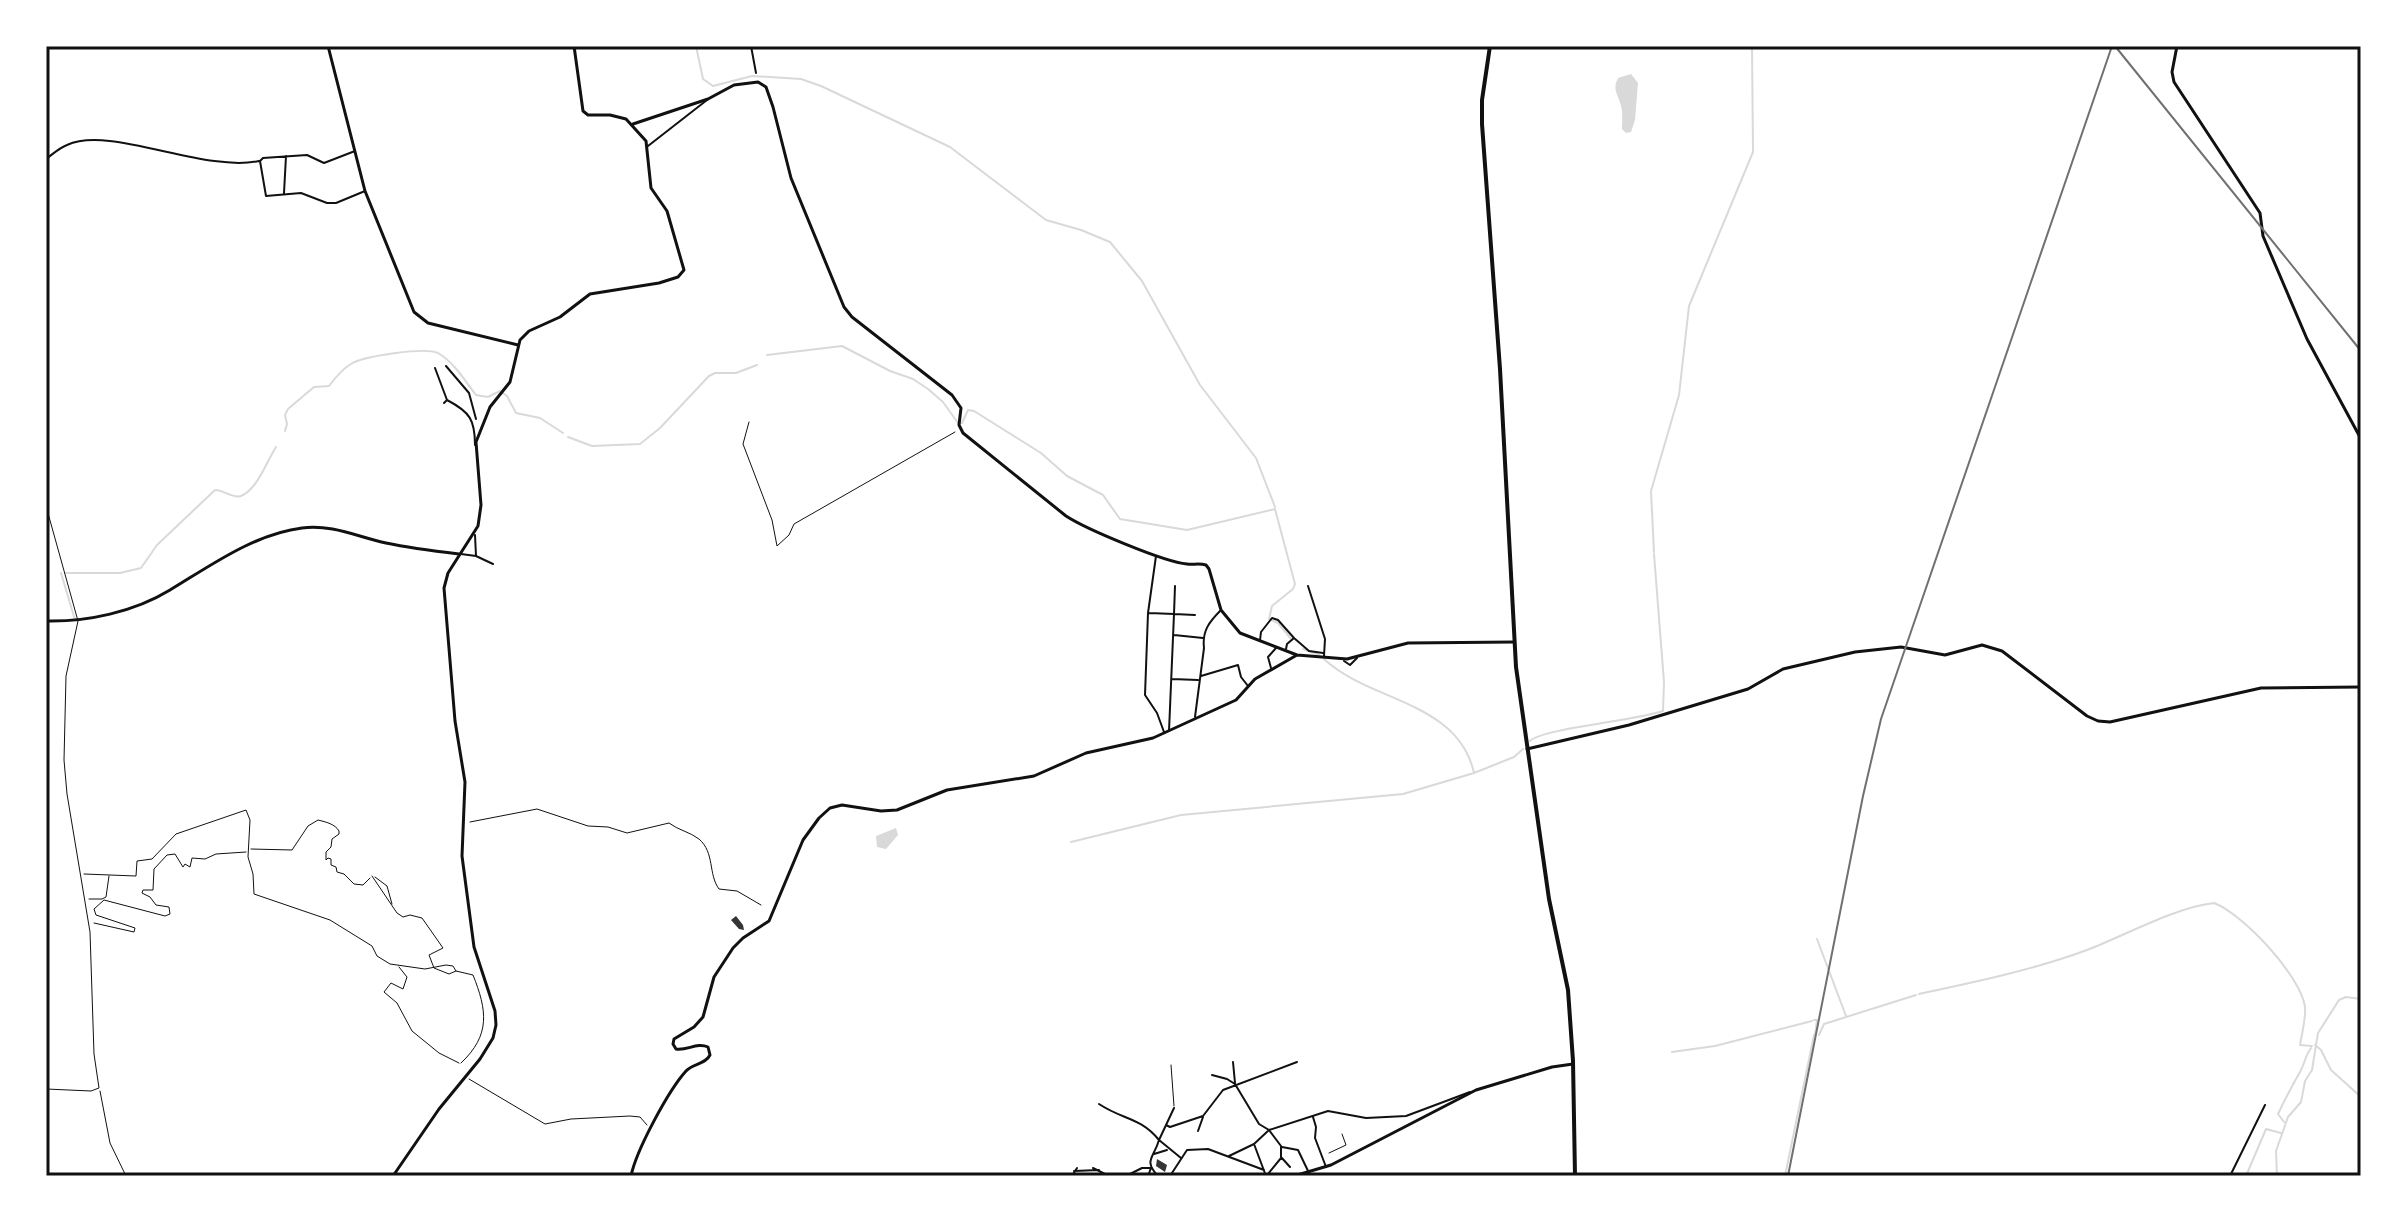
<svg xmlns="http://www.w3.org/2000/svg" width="2407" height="1222" font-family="'DejaVu Sans',sans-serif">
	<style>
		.water { fill: #d9d9d9 }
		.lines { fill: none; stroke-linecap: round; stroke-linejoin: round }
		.stream { stroke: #d9d9d9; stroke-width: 2 }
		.building { fill: #353535 }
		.path { stroke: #111; stroke-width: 1 }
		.service { stroke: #111; stroke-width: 1 }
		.minor { stroke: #111; stroke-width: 2 }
		.tertiary { stroke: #111; stroke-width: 3 }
		.primary { stroke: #111; stroke-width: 4 }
		.rail { stroke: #707070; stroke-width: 2 }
		.neatline { fill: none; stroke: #111; stroke-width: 3 }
	</style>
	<rect width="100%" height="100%" fill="#fff"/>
	<!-- water -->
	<path class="water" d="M1631,74l7,9 -3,37 -4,12 -5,1 -4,-4c0,-7 1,-17 -1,-23 -3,-12 -9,-16 -3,-28z
		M896,828l2,7 -12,14 -9,-2 -1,-11z"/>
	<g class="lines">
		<!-- stream -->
		<path class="stream" d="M696,46l7,33 10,7 39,-10 49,3 20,7 129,61 96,73 35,10 29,12 32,39 58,104 56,73 19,49
			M767,355l75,-9 48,25 23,8 15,10 15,13 15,21h4l6,-13 6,1 67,42 26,23 36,19 17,24 67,11 88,-21 20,75 -2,5 -21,17 -3,13 9,4 14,17
			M285,431l2,-7 -2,-9 3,-6 26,-22 15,-1c6,-8 13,-17 22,-22 12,-8 74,-17 87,-11 16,9 27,28 38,42l12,2 12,-6 7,5 9,17 24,5 23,15
			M568,437l24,9 48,-2 20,-16 49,-52 6,-3h21l21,-8
			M1654,552l-3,-61 28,-96 10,-89 64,-154 -1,-106
			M61,573l14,47
			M66,573h54l21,-5 16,-23 58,-55c9,0 18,9 26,6 16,-6 26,-35 35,-49
			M1303,649l16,6
			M1324,659c46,43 134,42 150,114l40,-16 9,-8
			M1530,741c10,-12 109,-21 133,-30l1,-29 -10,-128
			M1071,842l110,-27 222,-21 71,-21
			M1817,939l29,77
			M1919,994c56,-12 114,-24 168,-44 37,-14 89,-43 127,-47 29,11 87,73 91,104 1,11 -3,26 -5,38l12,1
			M1814,1020h3l-2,15
			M1819,1035l5,-11 92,-29
			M2315,1045l6,5 10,20 30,27
			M1672,1052l43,-6 97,-25
			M2284,1122l-6,-8c7,-15 14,-28 22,-42 5,-9 5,-16 11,-24
			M1785,1176l29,-141
			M2246,1176l20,-47 15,4
			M2277,1176l-1,-25 12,-34 13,-15 4,-21 7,-11 6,-37 21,-33 7,-3 15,2"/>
	</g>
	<!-- building -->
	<path class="building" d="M736,916l7,9 1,5 -5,-1 -8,-9z
		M1157,1159l10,6 -2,7 -9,-6z"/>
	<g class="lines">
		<!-- path -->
		<path class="path" d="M749,422l-6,22 29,76 5,26 12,-11 5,-11 161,-92
			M470,822l67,-13 51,17 20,1 19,6 42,-10c9,7 21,9 30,16 16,14 9,35 20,50l18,2 24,14
			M251,849l41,1 16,-24 10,-6c8,2 17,4 21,11v3l-7,5 -1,8 -5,5v8l2,-2 3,1v6l5,2 1,5 7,2 10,10 9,1 7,-7
			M84,874l52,2 1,-15 15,-2 24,-25 70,-24 4,10 -2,37 5,17 1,20 76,26 42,26 5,10 13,8 35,5 21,-4 7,1 3,5
			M372,876l25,37 6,4 7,-2 12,3 21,30 -14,7 5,13 15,6 7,-3 17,4c14,35 18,60 -12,88
			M375,877l12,9 5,18
			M89,899h13l4,-2 3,-21
			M94,923l40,9 1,-4 -39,-13 -2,-6 10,-9 61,16 5,-2 -1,-7 -13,-2 -6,-8 -8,-4 1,-3h10l1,-21 13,-14 8,-1 8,13 2,-3 5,3 2,-9 13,1 11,-5 30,-2
			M399,967l8,10 -4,12 -12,-6 -7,9 13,11 15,28 27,22 20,10
			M469,1079l76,45 26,-5 59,-3 10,1 7,8
			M100,1091l10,52 16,33
			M1329,1153l17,-8 -4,-11"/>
		<!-- service -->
		<path class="service" d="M46,506l32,115 -12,55 -2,84 3,34 23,138 4,122 5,34 -8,3 -45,-2
			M1171,1065l3,41"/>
		<!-- minor -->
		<path class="minor" d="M751,46l5,27
			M648,146l59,-46
			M355,151l-31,12 -17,-8 -44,3 -3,3 6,35 35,-3 26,10h9l29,-12
			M46,159c7,-5 13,-11 21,-14 43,-20 137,28 192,16
			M284,193l2,-37
			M446,366l23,27 7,26
			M435,368l12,32
			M444,403l3,-3c23,12 28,20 28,45
			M475,535l1,21
			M461,554l15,2 17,8
			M1156,556l-8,57 -3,82 12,18 7,19
			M1175,586l-1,28 21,1
			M1308,586l17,53 -1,17
			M1149,613l25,1 -5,117
			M1174,635l29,3
			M1260,640l1,-8 11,-14 6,2 16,18
			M1286,649l1,-5 7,-6 15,13 14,2
			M1344,661l6,4 7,-7
			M1271,668l-3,-11 8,-9
			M1201,676l37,-11 3,12 7,9
			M1172,679l26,1
			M1195,717l9,-69c-2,-17 5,-26 17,-38
			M1233,1062l2,21
			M1212,1075l15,4 8,5 24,40 10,6 12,16v11l9,10
			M1099,1104c24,16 41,13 60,36 -5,18 -16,20 -1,36
			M1174,1108l-15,32 22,18
			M1313,1117l3,10 -1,11 11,29
			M1166,1125l4,2 33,-11 20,-26 74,-28
			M1198,1131l5,-14
			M1254,1144l12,32
			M1282,1147l16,3 11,23
			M1154,1154l13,-4
			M1229,1156l25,-12 15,-14 59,-19 38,7 40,-2 64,-24
			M1093,1168l16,8
			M1074,1171l25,-1
			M1268,1174l13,-16
			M1072,1176l5,-8
			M1126,1176l16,-8h9l-3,8
			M1170,1176l17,-26 21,-1 56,21
			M2230,1176l35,-71"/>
		<!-- tertiary -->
		<path class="tertiary" d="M328,46l37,145 49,121 14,11 90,22
			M2177,46l-5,26 2,10 86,131 3,23 44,103 54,100
			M633,124l75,-25 26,-14 24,-3 8,5 7,20 18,71 53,129 8,10 100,78 9,13 -2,17 4,8 103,83c20,13 98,46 121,48 6,1 12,-1 19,1l3,4 12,41 19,23 57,22 50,4 61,-16 106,-1
			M46,621c41,1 88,-9 124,-31 40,-24 84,-56 132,-62 30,-4 56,9 84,15 24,5 48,8 73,11
			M1527,749l102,-24 119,-36 35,-20 72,-17 46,-5 44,8 37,-10 20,6 85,65 11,5 12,1 151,-34 100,-1
			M393,1176l46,-67 41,-50 13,-21 3,-13 -1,-14 -21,-64 -12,-91 3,-74 -10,-61 -11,-133 4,-15 30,-47 3,-21 -5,-63 14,-35 20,-25 10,-42 9,-9 31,-14 30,-23 69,-11 19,-6 6,-7 -17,-59 -16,-23 -5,-47 -20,-22 -16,-4h-22l-5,-4 -9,-65
			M631,1176c5,-25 37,-85 55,-105 7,-8 19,-6 24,-16l-2,-8c-11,-5 -21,4 -32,2l-3,-5 1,-5 20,-12 9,-10 11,-40 19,-29 10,-10 26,-17 34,-81 16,-22 11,-10 12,-3 39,6 16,-1 50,-20 87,-14 52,-23 67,-15 83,-38 19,-21 42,-24
			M1294,1176l37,-11 145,-75 76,-23 21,-3"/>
		<!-- primary -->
		<path class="primary" d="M1490,46l-8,54v24l18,245 16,298 33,232 19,91 5,71 2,115"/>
		<!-- rail -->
		<path class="rail" d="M2115,46l246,305
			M1788,1176l75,-380 18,-77 231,-673"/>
	</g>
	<!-- border -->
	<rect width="2407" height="1222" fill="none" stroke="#ffffff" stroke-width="96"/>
	<rect x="48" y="48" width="2311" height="1126" class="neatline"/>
</svg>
